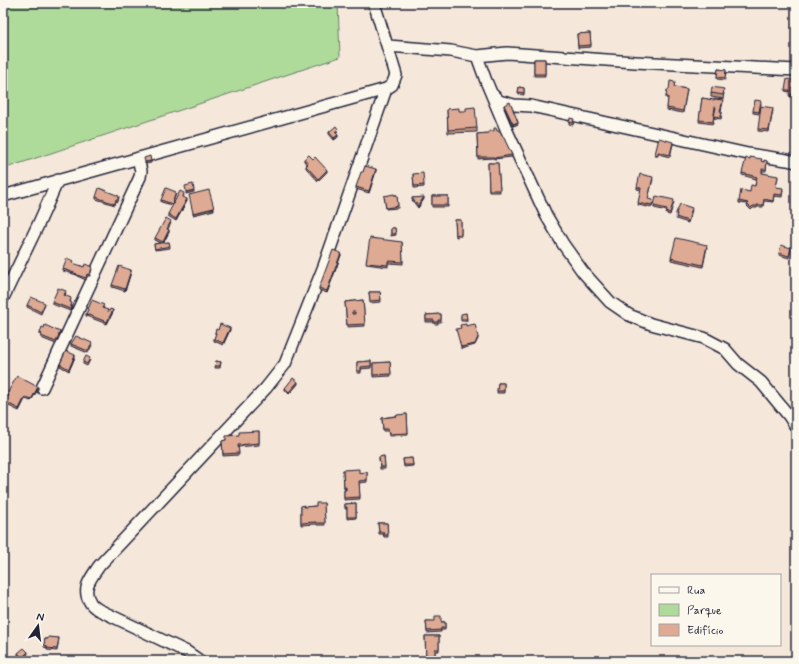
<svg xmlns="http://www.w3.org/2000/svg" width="799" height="664" font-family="Mynerve,sans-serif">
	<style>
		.green { fill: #afdb9a; stroke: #687e6a }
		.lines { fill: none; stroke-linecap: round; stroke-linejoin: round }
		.minor-casing { stroke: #22223b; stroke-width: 14 }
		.minor { stroke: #fbf7ec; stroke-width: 11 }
		.wall { fill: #c0927e; stroke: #22223b }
		.shaded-wall { fill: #9c7767; stroke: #22223b }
		.building { fill: #dfaa93; stroke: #22223b; fill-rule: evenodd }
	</style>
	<rect width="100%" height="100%" fill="#f5e8da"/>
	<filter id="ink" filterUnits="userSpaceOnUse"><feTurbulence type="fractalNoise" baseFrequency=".025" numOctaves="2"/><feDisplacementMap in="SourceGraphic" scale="8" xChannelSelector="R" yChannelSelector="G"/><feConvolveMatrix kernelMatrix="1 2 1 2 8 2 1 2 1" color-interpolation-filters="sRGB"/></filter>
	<g filter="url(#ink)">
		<!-- green -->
		<path class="green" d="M3,3h335l2,54 -337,112z"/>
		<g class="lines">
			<defs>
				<path id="minor" d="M388,46l63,5 26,5 30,-3 128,9 161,8
					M477,56l9,25 21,50 39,84 17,29 20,28 27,30 19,13 22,9 53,14 21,11 13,15 23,18 28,34 7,11
					M492,94l7,7 15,4 17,1 217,48 39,6 9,2
					M3,196l383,-107 6,-4 4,-10 -22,-72
					M3,298l35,-73 20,-45
					M42,388l98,-211 1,-6 -3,-13
					M200,661l-13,-9 -90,-43c-2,-2 -6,-4 -7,-7 -9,-14 2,-25 9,-36l167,-178 19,-24 39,-98 62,-177"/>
			</defs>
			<!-- minor casing -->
			<use href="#minor" class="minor-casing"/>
			<!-- minor -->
			<use href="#minor" class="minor"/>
		</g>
		<!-- wall -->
		<path class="wall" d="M590,33l1,14 -13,1 -1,-14z
			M534,59h11v17h-11z
			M718,69l8,1 -1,10 -8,-1z
			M796,81v16l-7,-1 1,-4 -5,-1v-1z
			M519,87l5,1v7l-6,-1z
			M675,87l12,2 -4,24 -16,-3 1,-11 -2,-1v-2l3,-6z
			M711,93h13l-1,6 -12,-2z
			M702,98l21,4 -2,9 1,2 -1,6 -7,-1 2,-9h-1l-2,15 -14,-2z
			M761,103l-2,11 -6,-1v-2z
			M504,105l14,19 -5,2 -9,-19z
			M447,109l12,2 18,17v4l-29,1z
			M773,110l-4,22 -11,-1v-2z
			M574,121l-1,4 -4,-1v-2z
			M338,131l-2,2 2,4 -4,3 -5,-6v-2z
			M497,131l5,5 10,19v2l-18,2v-1l-16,1 -1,-25 12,-1z
			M673,144l-3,13 -12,-3v2h-3v-2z
			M304,159h9l14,13 -9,9 -12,-13v-2l1,-1 -3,-4z
			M761,161l3,1 3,-1 -1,10h-4v2l16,4 -2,10 7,3 -1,7 -8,-1 -1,6 -9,-1 -1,6h-6v1h-4l-2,2 -4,-4v-2l-8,-1v-2l11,-9 5,-6 1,-7 -14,-4v-2z
			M488,163h10l2,29h-11z
			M376,171l-7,22 -13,-4v-2l7,-15z
			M413,174l11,11v2l-10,1z
			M653,179l-5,20 5,3 -1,5 -5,-1v1l-9,-2 3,-15 -4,-1v-2z
			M176,194l-4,11 -11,-3v-2z
			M184,195l-1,2 4,4 -11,20 -8,-5v-2z
			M394,195h3l1,13 -12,1 -2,-13z
			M432,196h16v11h-16z
			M96,197h23l-1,5 -2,-1 -1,4 -19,-6z
			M412,198l12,1 -6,9 -6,-8z
			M674,202l-4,13 -4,-1 1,-3 -13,-3v-2z
			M692,210l-4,13 -12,-4 1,-4h-1v-2z
			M455,220h6v16l-5,1z
			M171,223l-3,6 1,3 -6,11 6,-1 1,6 -15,2 -1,-6 7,-1 -6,-3v-2z
			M391,228h4l1,7 -5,1z
			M402,242l1,22 -15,-1v4l-22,-3v-1z
			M707,247l-4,20 -32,-7v-2z
			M791,250l-2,8 -10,-3v-2z
			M341,255l-14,38 -8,-3v-2z
			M73,263l11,4 8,2 -2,7h-3l-1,4 -9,-4v-1l-14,-4v-2z
			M131,272l-6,19 -13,-4v-2z
			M369,292h11l1,10 -11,1z
			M66,293l-1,3 6,4 -1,3 2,2 -2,6 -18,-7v-2z
			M363,300l2,26 -18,1 -2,-25z
			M45,304l-4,10 -14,-7v-2z
			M104,307l-1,1 4,3 6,1 -6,12 -21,-8v-2z
			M466,313l1,8h-6v-5z
			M441,314v8h-3v2h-4v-2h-8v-7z
			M218,330h12l-7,15 -9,-4v-2l2,-5h-1v-2z
			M40,333l20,1 -4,10 -15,-6v-2l-1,-1z
			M71,344l21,1 -4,8 -17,-7z
			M75,357l-6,14 -9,-5v-2z
			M90,360l-3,6 -4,-2v-2z
			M216,361l5,1 -1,6h-5z
			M371,361v7l-10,1v4h-4v-11z
			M390,362l1,14 -18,1v-14z
			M498,383h6v10h-7z
			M298,384l-9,10 -4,-4v-2z
			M38,389l-7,12 -6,-2 -6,12 -14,-7v-2l3,-6v-2z
			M407,414l1,21 -19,1 -1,-5h-5l-1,-13z
			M259,431v14l-21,2 1,8 -16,1 -1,-15 4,-1 13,-5z
			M384,456l1,13h-5l-1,-12z
			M412,458l1,8 -9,1 -1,-8z
			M343,470l16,3 8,-1v10l-8,1 1,16 -16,1v-10h2v-2l-2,1z
			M324,503l1,22h-8l-1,-1 -15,1v-19l3,1 12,-1z
			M356,503v15l-9,1v-10h-2v-5z
			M378,523h9l1,14h-4l-1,-3h-4z
			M426,621l19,1v8h-4v2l-14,1z
			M425,636h14v15h-4v9l-9,-1z
			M59,638l-2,13 -10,-1v-2l-3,-1 1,-8h3z
			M18,653l10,1 -6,6 -4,-5z"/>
		<!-- shaded-wall -->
		<path class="shaded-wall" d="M518,122v2l-5,2v-2z
			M338,135v2l-4,3v-2z
			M151,161v2l-6,1v-2z
			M376,169v2l-7,22v-2z
			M327,170v2l-9,9v-2z
			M194,190v2l-8,2v-2z
			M424,197v2l-6,9v-2z
			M187,199v2l-11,20v-2z
			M214,208v2l-21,5v-2z
			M169,230v2l-6,12v-2z
			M341,253v2l-14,38v-2z
			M131,270v2l-6,19v-2z
			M113,310v2l-6,12v-2z
			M230,328v2l-7,15v-2z
			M478,337v2l-3,6 -14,4v-2z
			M75,355v2l-6,14v-2z
			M298,382v2l-9,10v-2z
			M38,387v2l-7,12v-1z
			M25,397v2l-6,12v-2z
			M28,652v2l-6,6v-2z"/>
		<!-- building -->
		<path class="building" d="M590,33l1,12 -13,1 -1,-12z
			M534,59h11v15h-11z
			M718,69l8,1 -1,8 -8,-1z
			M787,79l9,2v14l-7,-1 1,-4h-5z
			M670,81l5,1 -1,5 13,2 -4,22 -16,-3 1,-11 -2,-1 1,-6h2z
			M519,87l5,1v5l-6,-1z
			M712,87l12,2 -1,6 -12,-2z
			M702,98l12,2v-1l9,1 -3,11 2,1 -1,5 -7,-1 2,-9h-1l-2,15 -14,-2z
			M755,100l6,1 -2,11 -6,-1z
			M510,102l8,20 -5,2 -9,-19z
			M761,106l12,2 -4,22 -11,-1z
			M475,107l2,21 -29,2 -1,-21 12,-1v3h7v-3z
			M570,118l4,1 -1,4 -4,-1z
			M336,126l2,3 -3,3 3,3 -4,3 -5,-6z
			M494,128h2l1,3h3l2,5h1l9,19 -18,3v-1h-16l-1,-23 12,-1v-2h5z
			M659,138l14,4 -3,13 -12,-3v3l-3,-1z
			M309,155l4,4 2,-2 12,13 -9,9 -12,-13 2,-2 -4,-5z
			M150,156l1,5 -6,1 -1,-4z
			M750,157l12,2 -1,2 3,1v-2l3,1 -1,8h-4v4l16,3 -2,11 7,1 -1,7 -8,-1 -1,7 -9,-2 -1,6h-6v1h-4l-2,2 -4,-4 1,-1 -9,-2 2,-11 9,2 1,-7 4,1 2,-9 -15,-4 4,-15 4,1z
			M488,163h10l2,27h-11z
			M365,166l11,3 -7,22 -13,-4 5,-15h2z
			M423,173l1,12 -10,1 -1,-12z
			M640,174l13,3 -5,22 5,1 -1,5 -5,-1v1l-9,-2 3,-15 -4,-1z
			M193,184l1,6 -8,2 -1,-6z
			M99,188l20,8 -1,4 -2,-1 -1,5 -19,-7z
			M166,188l10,4 -4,12 -11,-4z
			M209,190l5,18 -21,5 -4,-18z
			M180,191l4,2 -1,4 4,2 -11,20 -8,-5z
			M394,194v1h3l1,11 -12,2 -2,-12z
			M432,196h16v9h-16z
			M656,196l18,4 -4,13 -4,-1 1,-3 -13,-3z
			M424,197l-6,9 -6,-8z
			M680,204l12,4 -4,13 -12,-4 1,-3 -1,-1z
			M166,218l5,3 -4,8 2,1 -6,12 -8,-4z
			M455,220h6v14l-5,1z
			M391,228h4l1,6h-5z
			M370,238l32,4 1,20 -15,-1v4l-22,-2z
			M676,238l31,7 -4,20 -32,-7z
			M169,242l1,4 -15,3 -1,-5z
			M781,245l10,3 -2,8 -10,-3z
			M333,250l8,3 -14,38 -8,-3z
			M67,258l6,3 -1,2 12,4 1,-3 7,3 -2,8 -3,-1 -1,4 -9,-3v-1l-14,-5z
			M119,266l12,4 -6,19 -13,-4z
			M58,288l8,3 -2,4 7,3 -1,4 2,1 -2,6 -18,-7z
			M369,292h11l1,8 -11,1z
			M31,297l14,6 -4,9 -14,-7z
			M92,300l12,5 -2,3 6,2 -1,1h2l1,-2 3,1 -6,12 -21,-8z
			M363,300l2,24 -18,1 -2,-23zM352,312h3v2h-3z
			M466,313l1,6h-6v-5z
			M441,314v6h-3v2h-4v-2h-8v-5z
			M220,324l10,4 -7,15 -9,-4 2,-6 -1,-1 1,-3 2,1z
			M466,324v2l9,-2 3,13 -3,7 -14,3 -5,-18 5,-1 -1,-3z
			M45,325l15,7 -4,10 -15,-6 1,-2 -2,-1 2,-6 2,1z
			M76,336l16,7 -4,8 -17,-7z
			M66,351l9,4 -6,14 -9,-5z
			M86,356l4,2 -3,6 -4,-2z
			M216,361l5,1 -1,4h-5z
			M371,361v5l-10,1v4h-4v-9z
			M390,362l1,12 -18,1v-12z
			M17,376l21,11 -7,13 -6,-3 -6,12 -14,-7 4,-7 -1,-1v-2z
			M293,378l5,4 -9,10 -4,-4z
			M498,383h6v8h-7z
			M407,414l1,19 -19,1 -1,-5h-5l-1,-11 15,-2v-1z
			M259,431v12l-21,2 1,8 -16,1 -1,-13 4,-1v-4l13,-1v-3z
			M384,456l1,11h-5l-1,-10z
			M412,458l1,7h-9l-1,-6z
			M359,469v4l8,-1v8l-8,1 1,16 -16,1v-8h2v-3h-2l-1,-17z
			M316,503h8l1,20h-8l-1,-1 -15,1v-17l3,-1v2l12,-1z
			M356,503v14h-9v-10h-2v-3z
			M378,523h9l1,12h-4l-1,-3h-4z
			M435,616h6v6h4v6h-4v2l-14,1 -1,-10h9z
			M425,636h14v13h-4v9h-9z
			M48,637l11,1 -2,11 -10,-1v-2l-3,-1 1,-6h3z
			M24,648l4,4 -6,6 -4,-5z"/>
	</g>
	<!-- margin -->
	<rect width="799" height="664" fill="none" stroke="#fbf7ec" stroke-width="16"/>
	<rect x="8" y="8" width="783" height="648" fill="none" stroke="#22223b" stroke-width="1.5" filter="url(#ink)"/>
	<!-- legend -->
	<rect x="651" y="574" width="130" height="72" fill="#fbf7ec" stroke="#a4a2a5"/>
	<rect x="659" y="587" width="20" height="6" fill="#fbf7ec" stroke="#a4a2a5"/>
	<text x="687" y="594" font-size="12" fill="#22223b">Rua</text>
	<rect x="659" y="604" width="20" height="12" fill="#afdb9a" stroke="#a4a2a5"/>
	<text x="687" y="614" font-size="12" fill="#22223b">Parque</text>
	<rect x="659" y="624" width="20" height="12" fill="#dfaa93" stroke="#a4a2a5"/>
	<text x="687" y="634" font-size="12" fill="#22223b">Edifício</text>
	<!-- north arrow -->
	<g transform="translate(38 626) rotate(14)" stroke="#fbf7ec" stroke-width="3" paint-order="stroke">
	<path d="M0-3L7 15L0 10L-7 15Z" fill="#22223b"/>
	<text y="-6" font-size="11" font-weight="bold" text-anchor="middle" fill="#22223b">N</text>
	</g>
</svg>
